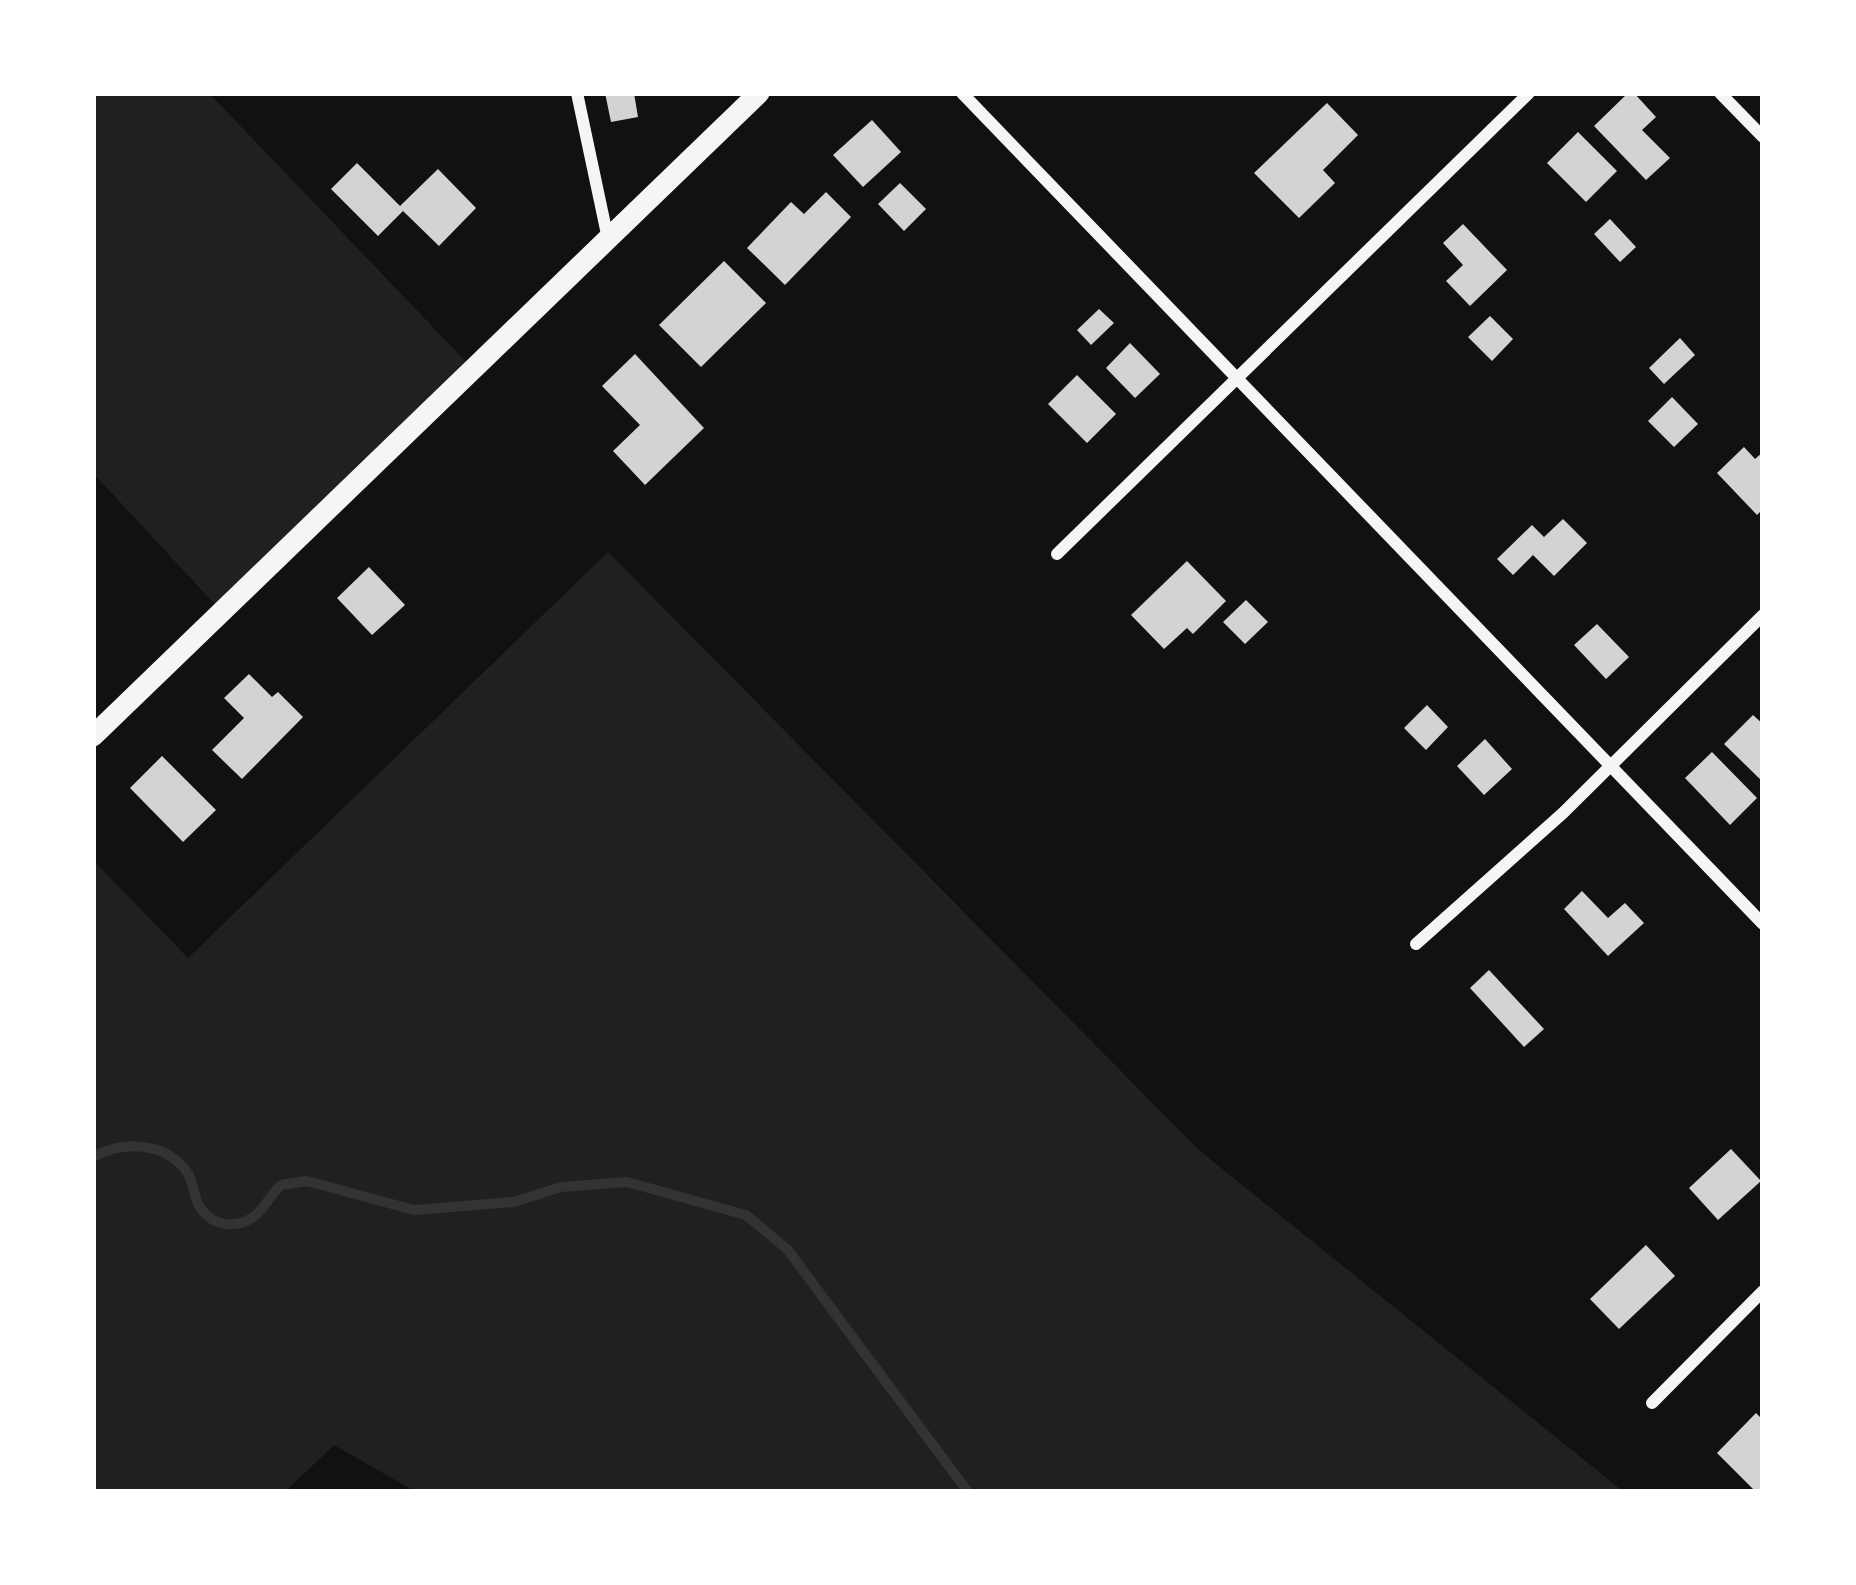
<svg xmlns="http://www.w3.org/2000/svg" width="1856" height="1585" font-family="Commissioner,sans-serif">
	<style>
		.green { fill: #202020 }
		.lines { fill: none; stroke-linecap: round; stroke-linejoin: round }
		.stream { stroke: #333; stroke-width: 10 }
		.building { fill: #d3d3d3 }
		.minor { stroke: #f5f5f5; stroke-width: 12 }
		.tertiary { stroke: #f5f5f5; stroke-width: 21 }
	</style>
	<rect width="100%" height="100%" fill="#111"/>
	<!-- green -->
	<path class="green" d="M93,93h116l264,276 -251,243 -129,-139z
		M608,552l592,599 424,341h-1208l-82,-47 -49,47h-192v-632l95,98z"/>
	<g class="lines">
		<!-- stream -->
		<path class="stream" d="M93,1157c29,-16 72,-16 94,15 7,10 6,25 13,35 12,20 40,23 57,7 9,-8 14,-20 24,-29l26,-4 107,29 100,-8 47,-15 66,-5 119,33 41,34 181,243"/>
	</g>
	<!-- building -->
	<path class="building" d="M605,93h29l4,24 -27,5z
		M1628,93h6l22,24 -14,13 28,28 -24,22 -52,-54z
		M1327,103l31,32 -35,35 12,13 -36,35 -45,-45z
		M872,120l29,32 -38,35 -30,-32z
		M1578,132l39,39 -31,31 -39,-39z
		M357,163l43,43 38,-37 38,39 -37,38 -36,-35 -25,25 -47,-47z
		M900,183l26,26 -22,22 -26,-27z
		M826,192l25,25 -66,68 -38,-37 44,-46 13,12z
		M1610,219l26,28 -16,15 -26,-28z
		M1463,224l44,46 -37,36 -24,-25 17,-16 -20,-22z
		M724,261l42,42 -65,64 -42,-42z
		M1099,309l15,14 -23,22 -14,-15z
		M1490,316l23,23 -21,22 -24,-24z
		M1680,338l15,17 -31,29 -15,-16z
		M1130,343l30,31 -25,24 -29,-30z
		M635,354l69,74 -59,57 -32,-34 27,-26 -38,-39z
		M1077,375l39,39 -29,29 -39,-39z
		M1672,397l26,27 -24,23 -26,-26z
		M1744,447l11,12 8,-7v57l-6,6 -40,-42z
		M1563,519l24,24 -33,33 -21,-21 -20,20 -16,-16 35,-34 12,12z
		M1187,561l39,40 -33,33 -6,-6 -23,21 -33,-34z
		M369,567l36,38 -33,30 -35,-37z
		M1246,600l22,22 -23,22 -22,-22z
		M1597,624l32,33 -23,22 -32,-34z
		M249,674l23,23 6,-5 25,25 -61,62 -30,-29 32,-32 -20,-20z
		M1427,705l21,22 -22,23 -22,-22z
		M1753,715l10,9v58l-39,-38z
		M1485,739l27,30 -28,26 -27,-29z
		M1712,752l45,46 -27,27 -45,-47z
		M162,756l54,54 -33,32 -53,-54z
		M1582,891l26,27 17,-15 19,20 -36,33 -44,-47z
		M1489,970l55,59 -20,18 -54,-59z
		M1731,1149l30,32 -43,39 -29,-32z
		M1646,1245l29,31 -56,53 -29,-30z
		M1756,1413l7,7v72h-7l-39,-39z"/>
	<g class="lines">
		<!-- minor -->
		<path class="minor" d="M577,93l31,146
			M962,93l801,831
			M1720,93l43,44
			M1057,554l472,-461
			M1416,944l147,-131 200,-198
			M1652,1403l111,-112"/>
		<!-- tertiary -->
		<path class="tertiary" d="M93,736l666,-643"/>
	</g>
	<!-- border -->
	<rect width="1856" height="1585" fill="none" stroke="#ffffff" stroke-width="192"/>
</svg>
